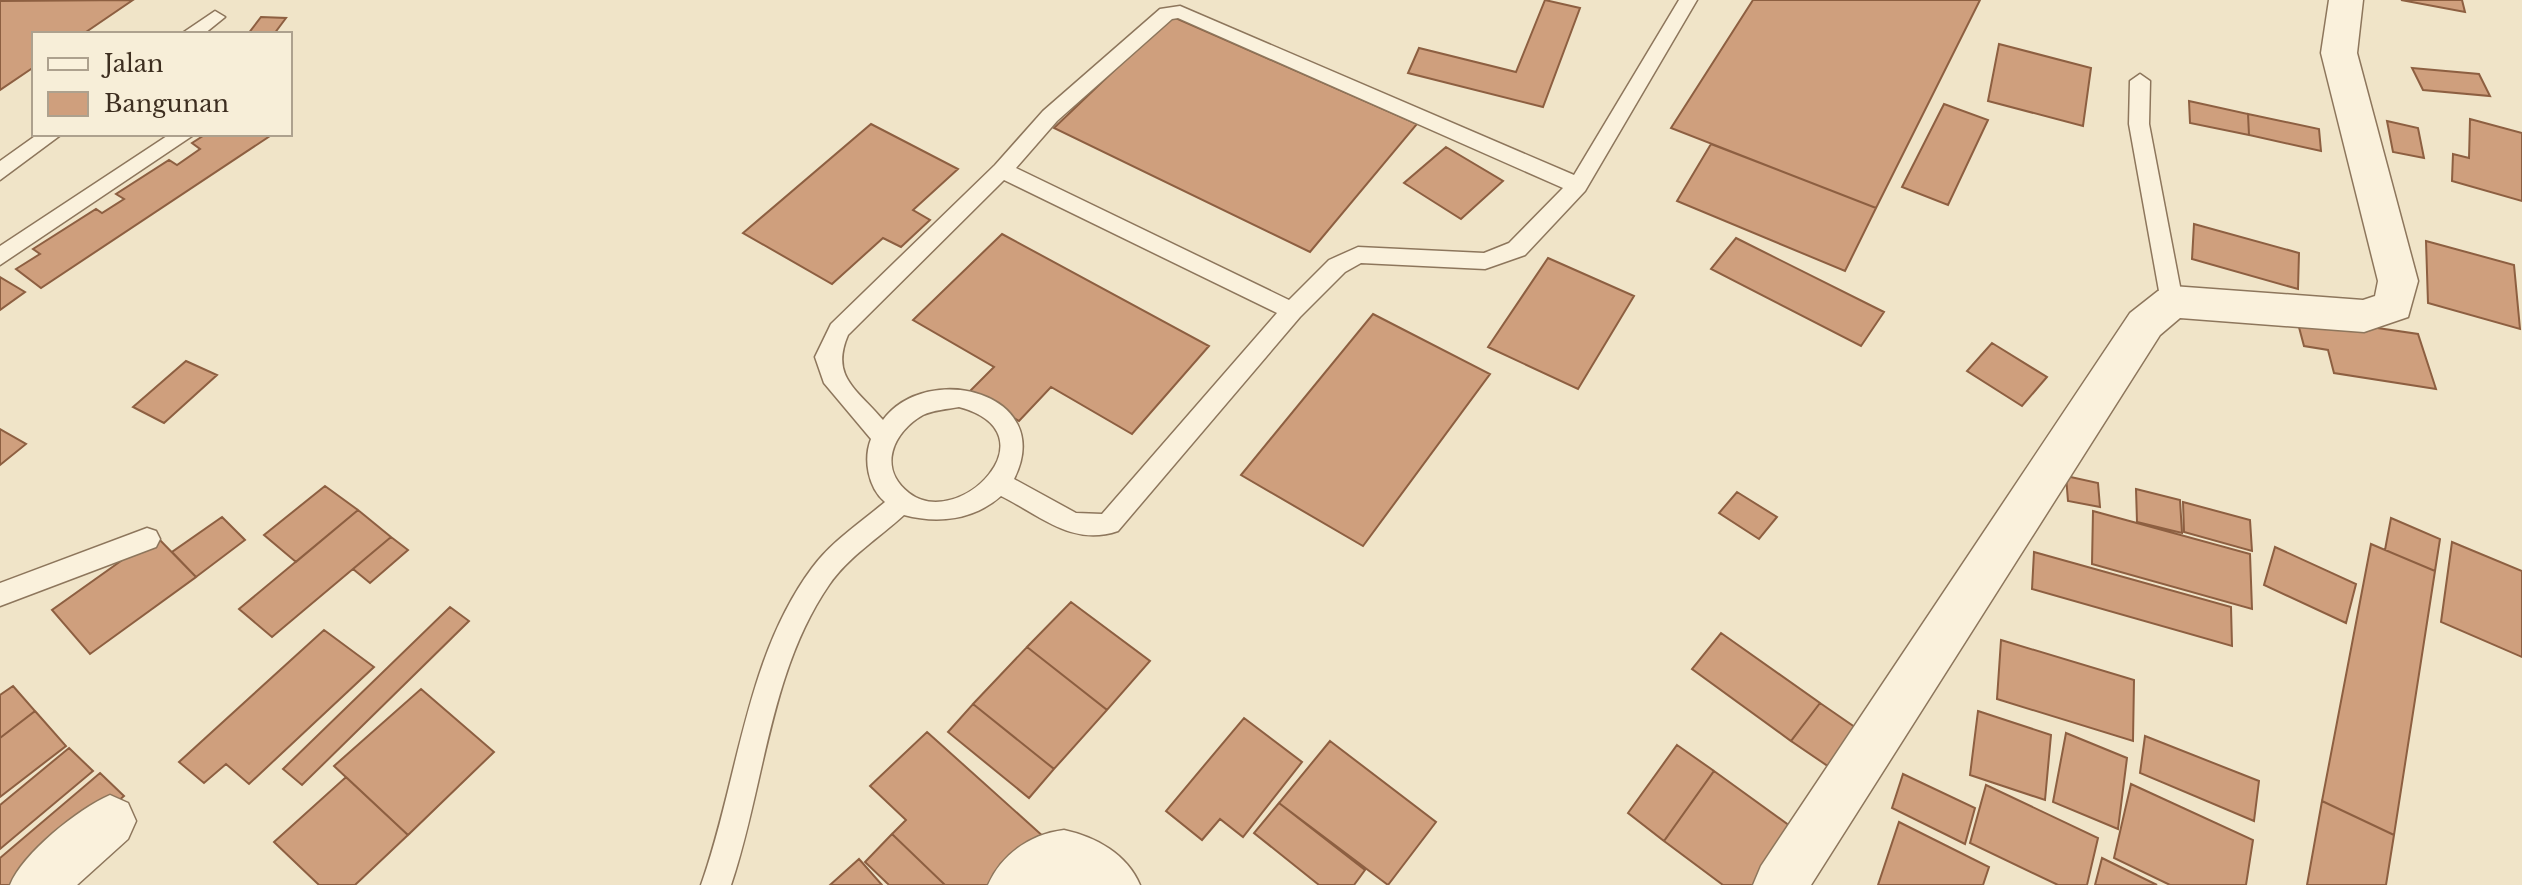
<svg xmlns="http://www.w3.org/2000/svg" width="2522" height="885" font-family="'Libre Baskerville',serif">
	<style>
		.building { fill: #cf9f7d; stroke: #8d5f41; stroke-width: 2 }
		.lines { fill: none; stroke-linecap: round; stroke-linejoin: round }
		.lane-casing { stroke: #8d765c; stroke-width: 3 }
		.street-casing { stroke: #8d765c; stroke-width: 3 }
		.lane { fill: #faf1dc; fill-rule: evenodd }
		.street { fill: #faf1dc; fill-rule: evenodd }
	</style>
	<rect width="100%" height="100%" fill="#f0e4c8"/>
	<!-- building -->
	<path class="building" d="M133,0l-50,34h-49v33l-34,23v-89z
		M1545,0l35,8 -37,99 -135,-34 11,-25 97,24z
		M1753,0h227l-104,208 -205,-80z
		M2401,0h61l3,12z
		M1171,16l246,108 -107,128 -256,-124z
		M261,17l25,1 -12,16h-26z
		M1999,44l92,24 -8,58 -95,-25z
		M2412,68l67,6 11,22 -67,-6z
		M2189,101l59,13 1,21 -59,-12z
		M1944,104l44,16 -40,85 -46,-18z
		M2248,114l71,15 2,22 -72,-16z
		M2470,119l52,14v68l-70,-20 1,-27 16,4z
		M2387,121l31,7 6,30 -31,-6z
		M871,124l87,45 -45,41 17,10 -29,27 -18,-9 -51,46 -89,-51z
		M206,134h67l-232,154 -25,-19 24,-15 -7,-5 63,-40 6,4 22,-14 -8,-5 53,-34 8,5 23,-16 -8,-6z
		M1711,144l165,64 -31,63 -168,-70z
		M1446,147l57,34 -42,38 -57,-36z
		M2194,224l105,29 -1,36 -106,-30z
		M1002,234l207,112 -77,88 -81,-47 -32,34 -50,-29 25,-25 -81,-47z
		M1736,238l148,74 -23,34 -150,-77z
		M2426,241l88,24 6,64 -92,-26z
		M1548,258l86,38 -56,93 -90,-42z
		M0,277l25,15 -25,18z
		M1373,314l117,60 -127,172 -122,-71z
		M2296,316l122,18 18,55 -102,-16 -6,-23 -24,-4z
		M1992,343l55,34 -25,29 -55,-35z
		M186,361l31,14 -53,48 -31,-16z
		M0,429l26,15 -26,21z
		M2066,476l32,7 2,24 -32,-6z
		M325,486l33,24 -62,52 -32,-27z
		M2136,489l44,11 2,33 -45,-11z
		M1737,492l40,25 -18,22 -40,-26z
		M2183,502l67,18 2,31 -68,-19z
		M358,510l33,27 -119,100 -33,-28z
		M2093,511l157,43 2,55 -160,-45z
		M222,517l23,23 -49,37 -24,-25z
		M2391,518l49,21 -5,32 -50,-21z
		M156,536l40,41 -106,77 -38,-44z
		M391,537l17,13 -38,33 -17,-14z
		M2452,542l70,29v86l-81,-35z
		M2371,544l64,27 -41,264 -72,-34z
		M2275,547l81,37 -10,39 -82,-38z
		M2034,552l197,55 1,39 -200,-57z
		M1071,602l79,59 -43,49 -80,-63z
		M450,607l19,14 -167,164 -19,-16z
		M324,630l50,37 -125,117 -23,-20 -22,19 -25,-21z
		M1721,633l99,70 -29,38 -99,-72z
		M2001,640l133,40 -1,61 -136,-42z
		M1027,647l80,63 -53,59 -81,-65z
		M13,686l22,25 -35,27v-43z
		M421,689l73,63 -86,83 -74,-69z
		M1820,703l42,29 -27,39 -44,-30z
		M973,704l81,65 -25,29 -81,-66z
		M35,711l31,35 -66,51v-59z
		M1978,711l73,24 -6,65 -75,-25z
		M1244,718l58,44 -59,75 -23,-18 -18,21 -36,-29z
		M927,732l118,106 -45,47h-55l-53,-51 14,-14 -36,-34z
		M2066,733l61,25 -9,71 -65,-27z
		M2145,736l114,45 -5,40 -114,-48z
		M1330,741l106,81 -48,63 -109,-82z
		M1677,745l37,26 -50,70 -36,-28z
		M69,748l24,23 -93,78v-44z
		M1714,771l83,60 -35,54h-39l-59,-44z
		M100,773l24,23 -103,89h-21v-27z
		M1903,774l72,34 -10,36 -73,-36z
		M346,777l62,58 -53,50h-36l-45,-43z
		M2131,784l122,56 -7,45h-76l-56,-27z
		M1986,785l112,53 -11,47h-29l-88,-42z
		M2322,801l72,34 -8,50h-79z
		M1279,803l86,67 -11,15h-35l-65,-52z
		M1899,822l90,45 -6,18h-105z
		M892,834l53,51h-56l-24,-23z
		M2102,858l55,27h-62z
		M859,859l23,26h-52z"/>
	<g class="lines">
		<defs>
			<path id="lane" d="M1679,0h18l-112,191 -60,64 -40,14 -124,-6 -16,9 -45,45 -182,214c-46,16 -78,-16 -117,-35 -27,24 -63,28 -97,19 -25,23 -56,42 -75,70 -60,87 -65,203 -98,300h-30c37,-103 44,-227 111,-317 19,-26 48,-45 73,-66 -17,-14 -22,-43 -14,-63l-47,-56 -9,-26 16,-33 164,-159 48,-54 117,-102 20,-3 394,169zM1178,18l385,170 -54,55 -25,10 -126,-6 -29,13 -40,40 -273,-132 41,-47 115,-102zM1004,180l273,133 -175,201 -26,-1 -62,-34c43,-86 -87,-119 -131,-59 -26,-31 -53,-43 -35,-85zM959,407c97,26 0,125 -50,86 -32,-25 -16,-61 14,-78 10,-5 25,-6 36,-8z
				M215,11l10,6 -21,17h-23z
				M2140,74l10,7 -1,43 34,178 -3,6h-16l-3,-6 -32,-178 1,-43z
				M38,134h24l-62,46v-19z
				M170,134h25l-195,131v-19z
				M147,528l9,3 4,8 -4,8 -156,59v-23z"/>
			<path id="street" d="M2329,0h34l-6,53 61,228 -10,36 -44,15 -184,-14 -20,17 -349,550h-58l8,-19 369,-553 28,-22 14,-5 191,14 12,-4 3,-15 -57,-228z
				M110,795l18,8 8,18 -8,18 -51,46h-67c13,-32 68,-76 100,-90z
				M1064,830c32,7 63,24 76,55h-152c13,-30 42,-51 76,-55z"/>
		</defs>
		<!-- lane casing -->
		<use href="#lane" class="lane-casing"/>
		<!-- street casing -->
		<use href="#street" class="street-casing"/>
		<!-- lane -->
		<use href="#lane" class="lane"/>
		<!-- street -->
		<use href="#street" class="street"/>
	</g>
	<!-- legend -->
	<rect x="32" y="32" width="260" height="104" fill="#f7eed8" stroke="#ada18e" stroke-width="2"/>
	<rect x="48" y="58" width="40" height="12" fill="#faf1dc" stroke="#ada18e" stroke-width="2"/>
	<text x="104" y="72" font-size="24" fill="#3d2e20">Jalan</text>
	<rect x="48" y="92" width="40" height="24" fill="#cf9f7d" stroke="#ada18e" stroke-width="2"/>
	<text x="104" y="112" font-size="24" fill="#3d2e20">Bangunan</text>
</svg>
